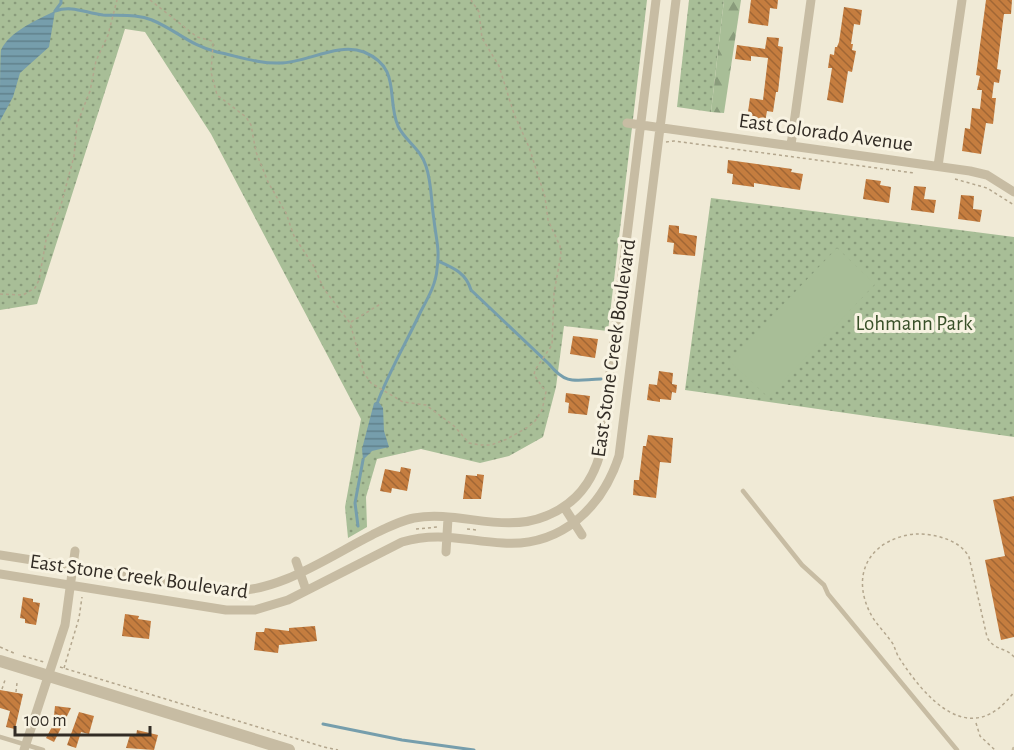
<svg xmlns="http://www.w3.org/2000/svg" width="1014" height="750" font-family="'Alegreya Sans',sans-serif">
	<style>
		.grass { fill: url(#grass-dots) }
		.forest { fill: url(#forest-firs) }
		.garden { fill: #a8be97 }
		.water { fill: url(#water-rules) }
		.lines { fill: none; stroke-linecap: round; stroke-linejoin: round }
		.stream { stroke: #769eac; stroke-width: 3 }
		.building { fill: url(#building-back-hatch) }
		.path { stroke: #b3a68d; stroke-width: 1.5; stroke-dasharray: 3 3; stroke-linecap: butt }
		.service { stroke: #c7bca3; stroke-width: 4.5 }
		.minor { stroke: #c7bca3; stroke-width: 9 }
		.tertiary { stroke: #c7bca3; stroke-width: 12 }
		.labels { text-anchor: middle; stroke-width: 6; stroke-linejoin: round; paint-order: stroke }
		.street-label { font-size: 21px; fill: #322c25; stroke: #f8f3e2 }
		.park-label { font-size: 21px; fill: #395029; stroke: #f8f3e2 }
	</style>
	<defs>
		<pattern id="grass-dots" width="8" height="8" patternUnits="userSpaceOnUse" patternTransform="scale(1.5)"><rect width="8" height="8" fill="#a8be97"/><path d="M2 2h.1M6 6h.1" fill="none" stroke="#899b7b" stroke-width="1.8" stroke-linecap="round"/></pattern>
		<pattern id="forest-firs" width="22" height="20" patternUnits="userSpaceOnUse" patternTransform="scale(1.5)"><rect width="22" height="20" fill="#a8be97"/><path d="M5 1l3.5 6h-7zM16 11l3.5 6h-7z" fill="#899b7b"/></pattern>
		<pattern id="water-rules" width="6" height="5" patternUnits="userSpaceOnUse" patternTransform="scale(1.5)"><rect width="6" height="5" fill="#769eac"/><path d="M0 2.5h6" fill="none" stroke="#61818c"/></pattern>
		<pattern id="building-back-hatch" width="6" height="6" patternUnits="userSpaceOnUse" patternTransform="scale(1.5)"><rect width="6" height="6" fill="#c57d3f"/><path d="M-1 5l2 2M0 0l6 6M5-1l2 2" fill="none" stroke="#a16735"/></pattern>
	</defs>
	<rect width="100%" height="100%" fill="#f0ead6"/>
	<!-- grass -->
	<path class="grass" d="M0,0h647l-39,331 -44,-5 -8,61 -13,50 -34,19 -29,7 -59,-14 -44,10 -11,38 1,30 -19,11 -3,-31 16,-88 -150,-285 -66,-102 -20,-3 -88,275 -37,6z
		M689,0h35l-13,112 -34,-5z
		M711,198l303,39v200l-329,-47z"/>
	<!-- forest -->
	<path class="forest" d="M724,0h17l-17,113 -13,-1z"/>
	<!-- garden -->
	<path class="garden" d="M837,248l38,36 -107,113 -39,-36z"/>
	<!-- water -->
	<path class="water" d="M55,11l-6,36 -29,26 -7,24 -13,24c0,-13 0,-63 1,-71 9,-19 36,-30 54,-39z
		M378,401l5,7 1,23 5,16 -17,4 -9,9 -1,-11 12,-46z"/>
	<g class="lines">
		<!-- stream -->
		<path class="stream" d="M55,11c18,-6 30,2 48,4 17,1 34,-1 49,5 24,10 39,26 65,32 20,4 42,12 63,11 26,0 58,-21 84,-11 38,16 22,46 34,74 7,15 23,23 28,40 6,18 5,36 8,54 2,19 6,29 3,49 -1,15 -9,29 -16,42 -14,30 -31,59 -43,90
			M55,11l6,-8v-3
			M438,261c16,7 28,12 33,29l78,74c18,22 26,16 52,15
			M358,526l-3,-23 8,-43
			M323,724l79,16 72,10"/>
	</g>
	<!-- building -->
	<path class="building" d="M751,0h27l-1,9 -7,-1 -2,18 -20,-3z
		M986,0h26l-1,14h-7l-1,7 -6,48 4,1 -2,13 -5,-1 -2,16h4l-3,26 -7,-1 -5,31 -19,-3 3,-23 5,1 2,-21 8,1 2,-19h-5l3,-14 -4,-1z
		M844,7l18,3 -2,15 -6,-1 -3,20h2l-1,6 4,1 -4,21 -4,-1 -5,32 -16,-3 5,-32h-4l2,-14 4,1 1,-8h2l2,-5z
		M767,37l12,1 -1,8 5,1 -5,45h-2l-3,20 -6,-1 -2,11 -18,-3 3,-21 13,2 5,-42 -17,-2v5l-16,-2 2,-14 28,4z
		M728,160l64,9 -1,3 12,2 -3,16 -46,-7v4l-22,-3 1,-10 -6,-1z
		M866,179l15,2 -1,4 11,2 -2,16 -26,-4z
		M914,186l12,1 -2,12 12,1 -2,13 -23,-3z
		M961,195l13,1 -1,13 9,1 -2,12 -22,-3z
		M669,225l10,1v7l18,3 -2,20 -22,-2 1,-11 -7,-1z
		M573,336l25,3 -3,19 -25,-4z
		M659,371l14,2 -1,11 5,1 -1,8 -4,-1 -1,8 -11,-1v3l-13,-2 2,-16 8,1z
		M566,393l24,3 -3,19 -19,-2 1,-10 -4,-1z
		M648,435l25,3 -2,25 -11,-1 -4,36 -23,-3 1,-15h5l4,-34h3z
		M401,467l10,2 -4,22 -15,-3 -1,5 -11,-2 5,-22 15,3z
		M477,474l7,1 -3,24h-18l3,-24 11,1z
		M1014,496v141l-13,3 -16,-80 20,-4 -12,-56z
		M23,597l10,2v3l7,1 -4,22 -11,-2v-4l-5,-1z
		M125,614l14,2 -1,3 13,2 -2,18 -27,-3z
		M315,626l2,15 -38,4 -1,8 -24,-3 2,-18h8l1,-4 24,3v-3z
		M0,690l23,4 -8,35 -9,-2 4,-16 -10,-3z
		M55,706l16,2 -17,34 -8,-4 7,-13z
		M79,712l15,4 -5,18 -8,-2 -5,16 -9,-3z
		M137,730l21,5 -4,15 -28,-2 4,-13 6,1z"/>
	<g class="lines">
		<!-- path -->
		<path class="path" d="M150,0l47,37 15,4 1,3 -2,28 6,23 29,22 5,8 5,27 12,30 18,31 8,23 19,29 11,24 26,34 14,50 7,10 32,19 23,3 28,21 15,17 11,2h11l16,-6 21,-12 7,-6 7,-11 4,-18 -12,-17 1,-5 17,-25 2,-52 7,-39 -1,-8 -12,-26 -3,-23 -16,-50 -15,-33 -15,-48 -17,-28 -3,-26 -8,-12
			M666,142l8,-1 240,32
			M955,179l32,9 27,17
			M0,294l23,1 12,-7 4,-8 7,-40 15,-35 13,-49 3,-32 13,-33 6,-30 12,-26 9,-35
			M351,322l31,-19
			M416,529l22,-2
			M467,529l10,1
			M0,647l16,7
			M23,656l21,6
			M1014,657c-8,-10 -20,-6 -27,-20l-18,-80c-9,-17 -33,-23 -52,-23 -12,0 -29,6 -38,14 -22,18 -20,47 -6,70 6,9 14,17 20,26 2,4 3,8 5,12 28,44 73,94 116,36
			M60,667l264,80 14,3
			M64,668l15,-50 3,-21
			M2,689l3,-9
			M16,692l1,-9
			M976,723l4,13 15,14"/>
		<!-- service -->
		<path class="service" d="M743,491l59,74 22,20 4,9 129,156
			M0,737l43,13
			M1014,750v-1"/>
		<!-- minor -->
		<path class="minor" d="M627,123l343,48 17,4 27,17
			M791,145l20,-145
			M938,166l24,-166
			M564,507l18,28
			M446,552l2,-34
			M0,555l229,36c51,1 99,-34 143,-56 14,-7 27,-14 42,-17 44,-8 89,16 132,-2 28,-11 46,-33 54,-62l56,-454
			M296,561l10,29
			M0,574l226,36h29l33,-10 114,-58c37,-11 64,-1 101,1 58,4 99,-35 116,-87l57,-456
			M24,750l41,-125 10,-74"/>
		<!-- tertiary -->
		<path class="tertiary" d="M0,661l289,89"/>
	</g>
	<g class="labels">
		<!-- street labels -->
		<g class="street-label">
			<text transform="translate(826 132) rotate(8)" y="7">East Colorado Avenue</text>
			<text transform="translate(613 348) rotate(-82)" y="7">East Stone Creek Boulevard</text>
			<text transform="translate(139 576) rotate(8)" y="7">East Stone Creek Boulevard</text>
		</g>
		<!-- park labels -->
		<g class="park-label">
			<text x="914" y="330">Lohmann Park</text>
		</g>
	</g>
	<!-- scale -->
	<path d="M15 726v9h135v-9" fill="none" stroke="#322c25" stroke-width="3"/>
	<text x="24" y="726" font-size="18" fill="#322c25" stroke="#f8f3e2" stroke-width="4.5" paint-order="stroke">100 m</text>
</svg>
